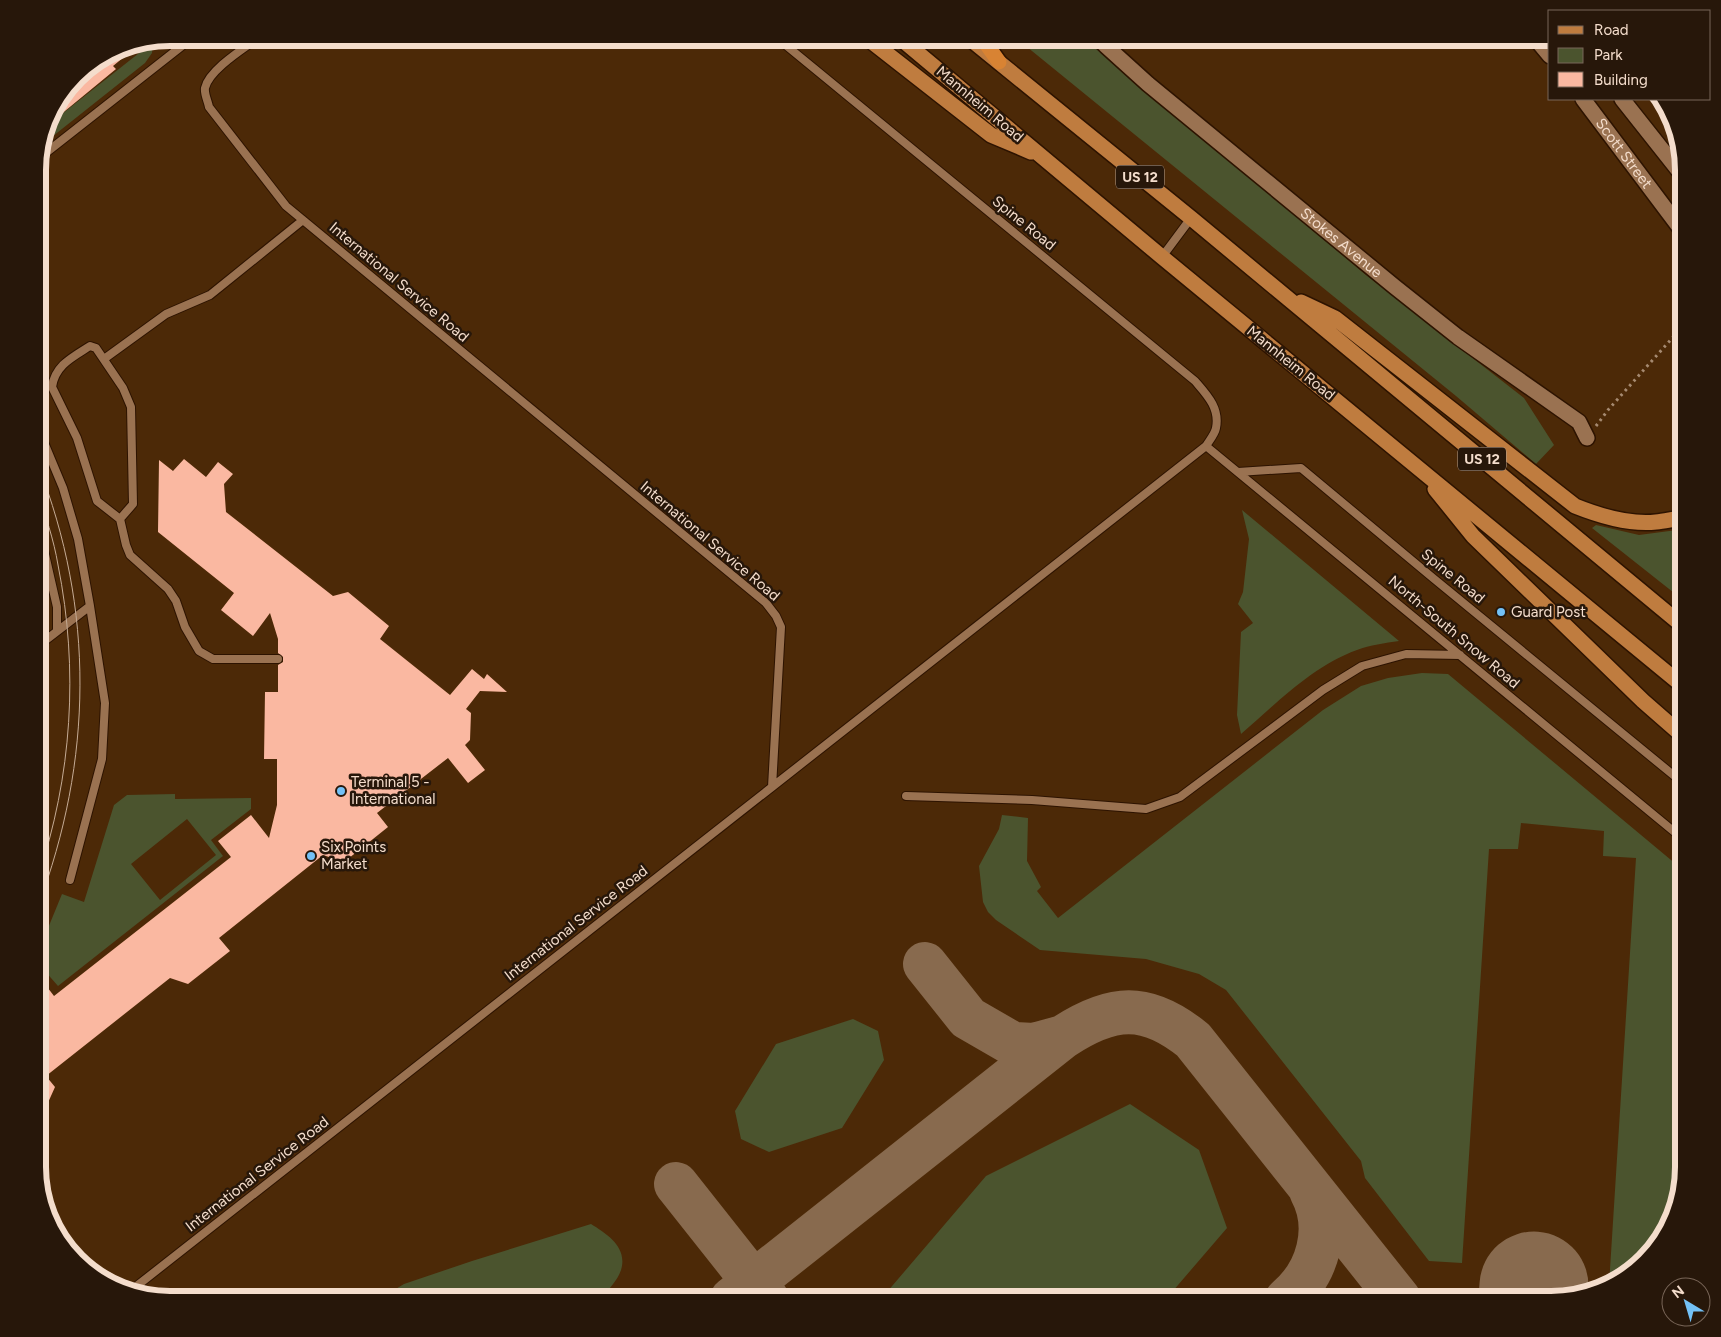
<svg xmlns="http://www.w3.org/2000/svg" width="1721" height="1337" font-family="Figtree,sans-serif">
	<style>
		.green { fill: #4b542e; fill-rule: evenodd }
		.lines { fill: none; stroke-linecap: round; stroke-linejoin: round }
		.taxiway { stroke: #886a4e; stroke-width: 44 }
		.runway { stroke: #886a4e; stroke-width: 109 }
		.building { fill: #fab8a1 }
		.lane-casing { stroke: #2d1300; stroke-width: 10 }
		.street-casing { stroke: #2d1300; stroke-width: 18 }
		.secondary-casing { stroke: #2d1300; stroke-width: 18 }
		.primary-casing { stroke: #2d1300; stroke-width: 18 }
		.highway-casing { stroke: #2d1300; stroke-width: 18 }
		.path { stroke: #a68a71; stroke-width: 3; stroke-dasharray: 2.5 4; stroke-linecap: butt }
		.lane { stroke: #9a7251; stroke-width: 8 }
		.street { stroke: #9a7251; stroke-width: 15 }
		.secondary { stroke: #9a7251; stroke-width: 15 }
		.primary { stroke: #bf7c3f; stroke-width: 15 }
		.highway { stroke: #d88333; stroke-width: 15 }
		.tram { stroke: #c5ab95; stroke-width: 1 }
		.poi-dot { fill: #73c1f6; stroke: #27170a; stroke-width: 2 }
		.labels { text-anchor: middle; stroke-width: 5; stroke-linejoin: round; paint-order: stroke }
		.shield { fill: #27170a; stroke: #b6a292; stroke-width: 1 }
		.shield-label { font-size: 14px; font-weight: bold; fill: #f4ddcc }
		.street-label { font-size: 15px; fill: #f4ddcc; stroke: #27170a }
		.poi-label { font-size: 15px; fill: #f4ddcc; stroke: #27170a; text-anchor: start }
		.rim { fill: none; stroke: #f4ddcc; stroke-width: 6 }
	</style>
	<rect width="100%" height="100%" fill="#4c2907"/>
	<!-- green -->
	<path class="green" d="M1016,38h67l283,237 158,123 30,47 -18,19 -80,-68z
		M153,42l-1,11 -7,10 -102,81 5,-19z
		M1242,510l157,131c-14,2 -29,4 -42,9 -45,16 -81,54 -116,84l-4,-19 4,-83 12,-9 -15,-19 5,-12 6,-53z
		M1596,525l43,10 38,-5 6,-3v73l-91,-72z
		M1422,673l26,1 235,196v297l-7,42 -20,39 -47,37 27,-427 -33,-2 1,-25 -83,-8 -3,26h-29l-27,414 -33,-2 -64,-83 -4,-17 -135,-171 -27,-16 -53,-15 -106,-9 -44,-30 -8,-8 -5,-10 -4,-36 20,-37 3,-14 26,3 -1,43 14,26 -4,4 21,27 265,-208 38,-24 27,-8z
		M175,794v5l76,-1v11l-40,31 12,16 -165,130 -14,-16 -6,5v-29l8,-13 16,-39 22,8 30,-97 13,-10zM187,819l29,36 -56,45 -29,-36z
		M853,1019l25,12 6,29 -42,68 -73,24 -28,-13 -6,-28 41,-67z
		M1130,1104l69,46 28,78 -61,71h-285l105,-123z
		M591,1224c16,10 37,23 30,46 -3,10 -14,21 -20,29h-222l25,-15 68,-23z"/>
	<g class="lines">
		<!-- taxiway -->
		<path class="taxiway" d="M925,964l43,54 45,26 21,1 29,-8
			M676,1184l91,115
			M732,1299l331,-262c49,-32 83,-35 130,3l206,259
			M1287,1299c31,-26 44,-71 24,-108"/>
		<!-- runway -->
		<path class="runway" d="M1533,1299l1,-13"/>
	</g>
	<!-- building -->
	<path class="building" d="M132,45l3,3 -22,18 3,3 -68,56 3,-13 24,-32 16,-12 -1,-2 30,-18z
		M184,459l22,18 12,-15 15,12 -9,10 2,28 107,84 15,-4 41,34 -9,13 70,56 22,-26 12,10 3,-5 20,18 -27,-1 -14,18 5,4 -1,27 -5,5 20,25 -17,13 -20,-25 -71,55 11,14 -25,20 -19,15 -21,-7 -104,83 11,13 -42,33 -18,-6 -124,98 9,11 -17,38v-150l16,21 177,-139 -13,-16 33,-26 18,23 8,-33v-46h-13l1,-67h13v-27l5,-3v-5l-5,-4v-14l-8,-26 -17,23 -32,-26 13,-17 -76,-61 1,-72 14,11z"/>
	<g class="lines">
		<defs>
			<path id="lane" d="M167,38l10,12
				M38,159l154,-121
				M1162,257l29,-39
				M104,359l62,-45 44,-19 93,-75
				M1206,446l477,393
				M1238,472l63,-4 132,110 250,205
				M120,519l13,-15 -2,-97 -8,-19 -27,-40 -6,-2c-17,11 -35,19 -38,41l25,51 20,63 23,18 6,26 4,10 38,34 8,12 9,26 14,24 14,8h65
				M38,524l19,83v24
				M38,646l52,-40 -12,-67 -15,-51 -25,-60
				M772,787l434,-341c3,-5 9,-12 10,-18 4,-20 -9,-33 -21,-47l-418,-343
				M906,796l126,4 114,9 34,-12 143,-107 39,-24 44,-12 54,1
				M70,880l32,-121 3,-56 -15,-97
				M129,1292l643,-505 9,-160 -5,-11 -10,-13 -480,-397 -77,-99c-1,-6 -5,-13 -4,-19 4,-18 38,-39 53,-50"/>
			<g id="street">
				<path id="s1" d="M1098,38l8,8 42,38 247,203 63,50 121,85 8,16"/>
			</g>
			<g id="secondary">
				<path d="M1535,38l15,18"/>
				<path id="s2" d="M1583,99l100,133"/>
				<path d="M1622,99l61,77"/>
			</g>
			<path id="primary" d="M867,38l124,97 40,17
				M900,38l262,219 521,429
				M969,38l222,180 492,408
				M1301,302l34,16 240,188c25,10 54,19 81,16 9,-1 18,-3 27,-4
				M1435,489l38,47 170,165 40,35"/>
			<path id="highway" d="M982,38l17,24"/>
		</defs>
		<!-- lane casing -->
		<use href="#lane" class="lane-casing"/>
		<!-- street casing -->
		<use href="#street" class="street-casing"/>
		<!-- secondary casing -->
		<use href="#secondary" class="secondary-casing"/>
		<!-- primary casing -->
		<use href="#primary" class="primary-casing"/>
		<!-- highway casing -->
		<use href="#highway" class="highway-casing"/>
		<!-- path -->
		<path class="path" d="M1596,426l12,-16 75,-84
			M38,625l7,-6"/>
		<!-- lane -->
		<use href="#lane" class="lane"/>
		<!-- street -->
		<use href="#street" class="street"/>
		<!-- secondary -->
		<use href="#secondary" class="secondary"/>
		<!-- primary -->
		<use href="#primary" class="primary"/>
		<!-- highway -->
		<use href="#highway" class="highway"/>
		<!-- tram -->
		<path class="tram" d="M38,877c34,-101 41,-207 20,-312 -4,-25 -13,-50 -20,-74
			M38,906c55,-145 57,-297 0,-441"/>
	</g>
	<!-- markers -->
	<g class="poi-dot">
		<circle cx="1501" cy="612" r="5"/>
		<circle cx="341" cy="791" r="5"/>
		<circle cx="311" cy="856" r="5"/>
	</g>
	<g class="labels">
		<!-- shield labels -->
		<g class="shield">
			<rect x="1116" y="165.5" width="48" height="23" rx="4"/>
			<rect x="1458" y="447.5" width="48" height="23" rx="4"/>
		</g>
		<g class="shield-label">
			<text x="1140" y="182">US 12</text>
			<text x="1482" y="464">US 12</text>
		</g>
		<!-- street labels -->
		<g class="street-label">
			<text transform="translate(980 104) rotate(40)" y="5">Mannheim Road</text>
			<text dy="5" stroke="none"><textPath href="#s2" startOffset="68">Scott Street</textPath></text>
			<text transform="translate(1024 223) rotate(39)" y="5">Spine Road</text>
			<text dy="5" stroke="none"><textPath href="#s1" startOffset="318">Stokes Avenue</textPath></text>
			<text transform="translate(399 282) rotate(40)" y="5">International Service Road</text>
			<text transform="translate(1291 363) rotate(39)" y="5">Mannheim Road</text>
			<text transform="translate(710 541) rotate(40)" y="5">International Service Road</text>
			<text transform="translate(1453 576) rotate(39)" y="5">Spine Road</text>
			<text transform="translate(1454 632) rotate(40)" y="5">North-South Snow Road</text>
			<text transform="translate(576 923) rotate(-38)" y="5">International Service Road</text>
			<text transform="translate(257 1174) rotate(-38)" y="5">International Service Road</text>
		</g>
		<!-- poi labels -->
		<g class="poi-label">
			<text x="1511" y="617">Guard Post</text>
			<text x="351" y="787">Terminal 5 -<tspan x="351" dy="17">International</tspan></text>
			<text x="321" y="852">Six Points<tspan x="321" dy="17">Market</tspan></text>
		</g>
	</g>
	<!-- crop -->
	<path d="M0 0H1721V1337H0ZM170 46H1551A124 124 0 0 1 1675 170V1167A124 124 0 0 1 1551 1291H170A124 124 0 0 1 46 1167V170A124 124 0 0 1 170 46Z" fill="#27170a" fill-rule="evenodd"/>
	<path class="rim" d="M170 46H1551A124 124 0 0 1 1675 170V1167A124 124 0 0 1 1551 1291H170A124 124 0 0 1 46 1167V170A124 124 0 0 1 170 46Z"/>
	<!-- legend -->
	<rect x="1548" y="10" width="162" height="90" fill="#27170a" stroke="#796658"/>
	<rect x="1558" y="26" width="25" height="8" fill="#bf7c3f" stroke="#796658"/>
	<text x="1594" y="35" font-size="15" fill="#f4ddcc">Road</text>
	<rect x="1558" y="48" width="25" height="15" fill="#4b542e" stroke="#796658"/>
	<text x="1594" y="60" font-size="15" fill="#f4ddcc">Park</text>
	<rect x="1558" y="72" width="25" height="15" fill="#fab8a1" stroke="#796658"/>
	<text x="1594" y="85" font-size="15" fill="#f4ddcc">Building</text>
	<!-- north arrow -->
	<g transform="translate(1686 1302) rotate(322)"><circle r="24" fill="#27170a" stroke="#796658"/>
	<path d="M0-4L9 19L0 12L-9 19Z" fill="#73c1f6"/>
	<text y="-8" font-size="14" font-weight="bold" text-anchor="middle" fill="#f4ddcc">N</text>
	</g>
</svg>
